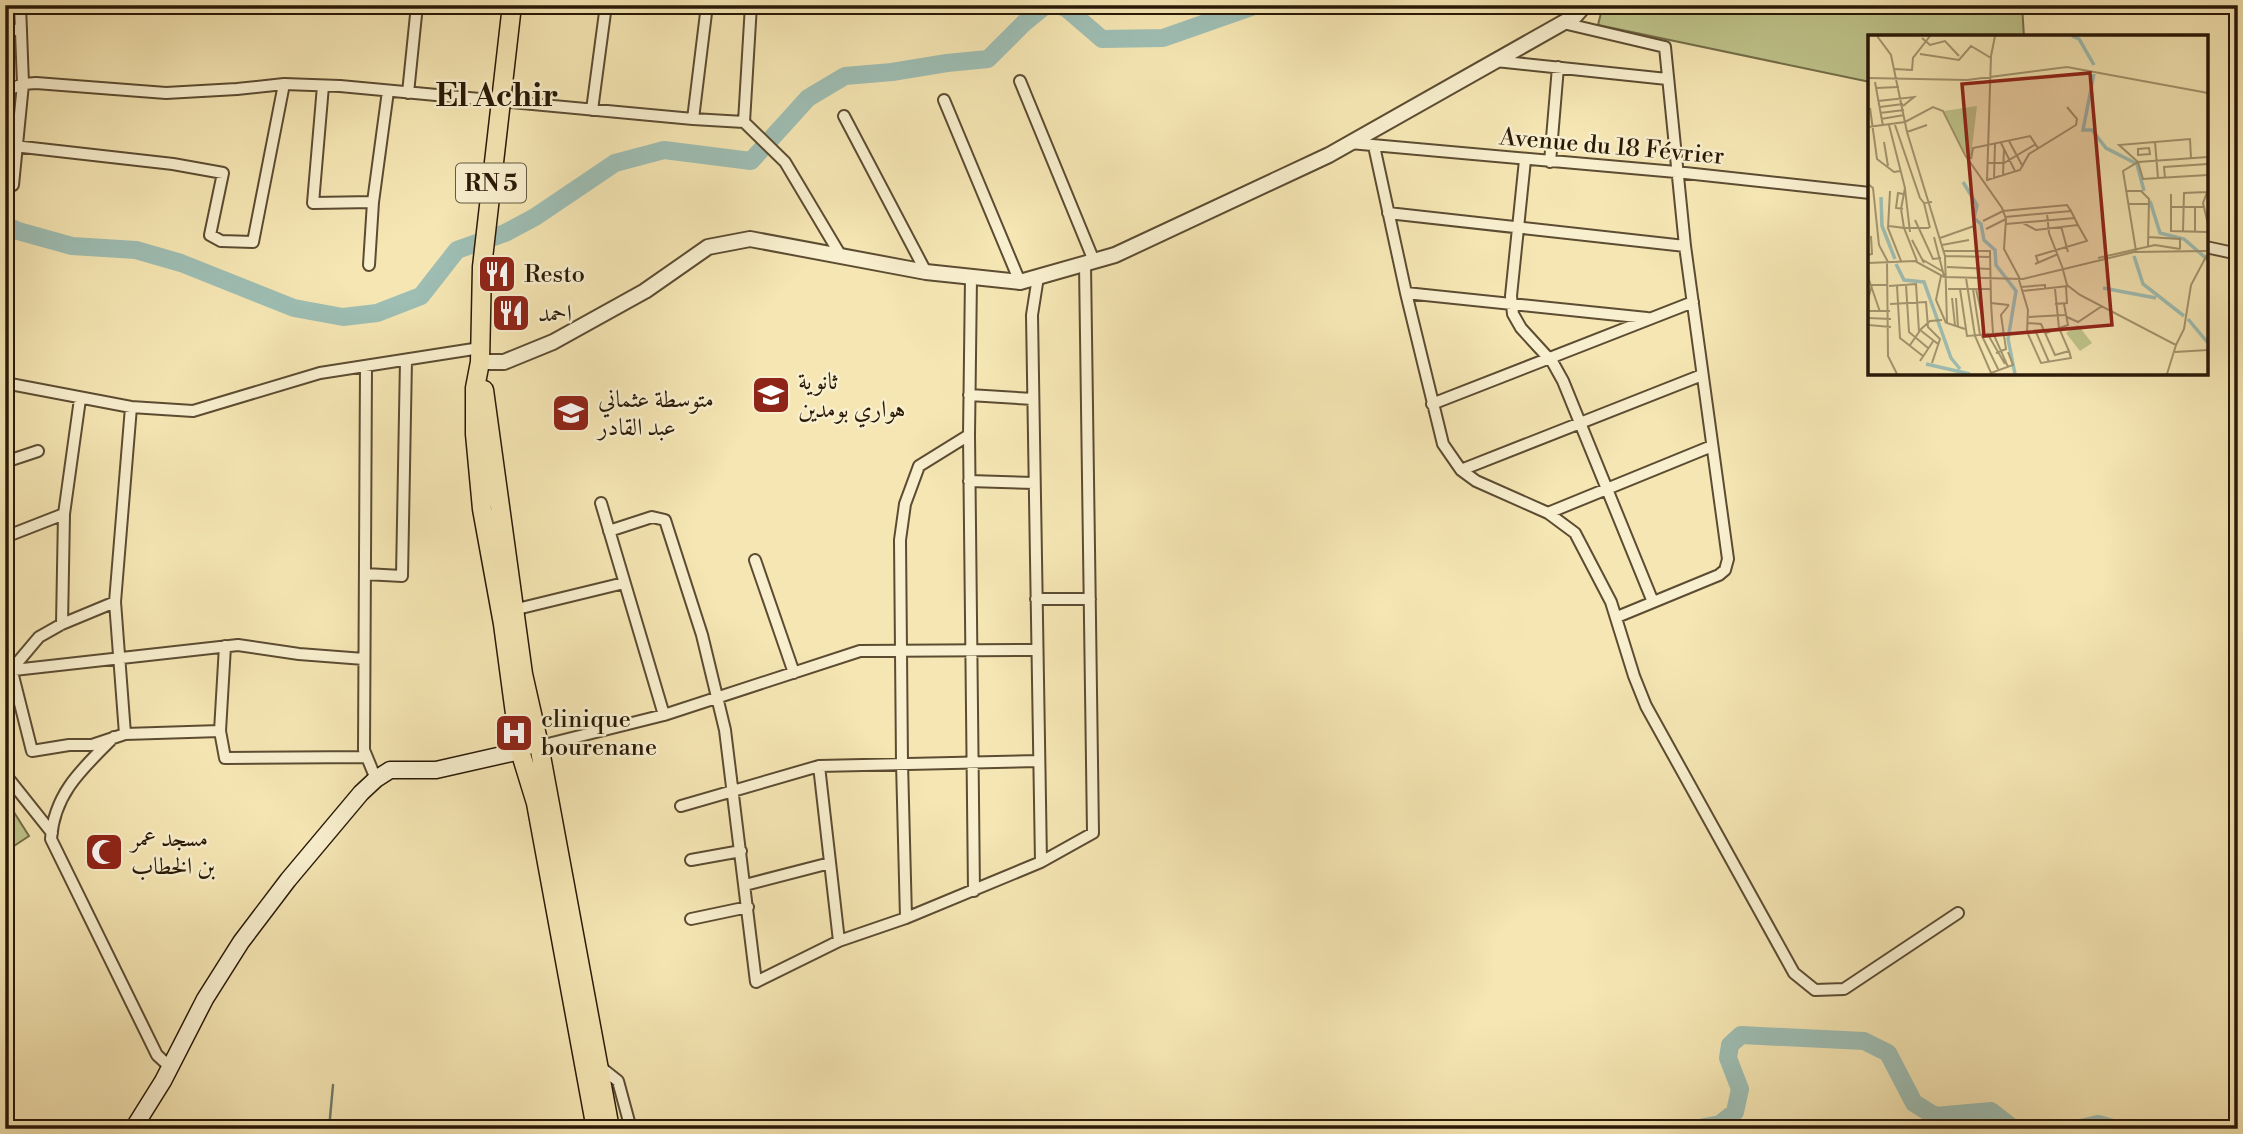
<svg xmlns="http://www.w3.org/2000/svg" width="2243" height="1134" font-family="'Libre Bodoni',Amiri,serif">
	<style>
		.green { fill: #bfc48b; stroke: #746e49; stroke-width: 2 }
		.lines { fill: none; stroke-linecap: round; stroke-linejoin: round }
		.stream { stroke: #6f7c6f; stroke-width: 2.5 }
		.river { stroke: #9ebeb4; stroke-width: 18 }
		.minor-casing { stroke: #5c4c32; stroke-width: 14 }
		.tertiary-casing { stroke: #5c4c32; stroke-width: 18 }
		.secondary-casing { stroke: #291907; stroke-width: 19 }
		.primary-casing { stroke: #291907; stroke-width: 21 }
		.minor { stroke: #f8efce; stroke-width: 10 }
		.tertiary { stroke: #f8efce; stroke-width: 14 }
		.secondary { stroke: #f8efce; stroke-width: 16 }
		.primary { stroke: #f5e6b3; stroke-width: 18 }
		.labels { text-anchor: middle; stroke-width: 5; stroke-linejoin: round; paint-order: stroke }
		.shield { fill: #f8efce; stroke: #675943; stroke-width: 2 }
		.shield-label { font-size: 23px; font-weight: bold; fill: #291907 }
		.street-label { font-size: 24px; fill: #291907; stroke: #f8efce }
		.poi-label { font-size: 24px; fill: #291907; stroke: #f8efce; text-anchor: start }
		.district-label { font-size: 32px; font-weight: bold; fill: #291907; stroke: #f8efce }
		.inset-river { fill: none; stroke: #9ebeb4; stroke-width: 3.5 }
		.inset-road { fill: none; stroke: #a3946e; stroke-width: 2 }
		.view { fill: #8f2418; fill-opacity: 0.15; stroke: #8f2418; stroke-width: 3.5 }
		.inset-edge { fill: none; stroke: #291907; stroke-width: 3.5 }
	</style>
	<rect width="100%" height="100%" fill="#f5e6b3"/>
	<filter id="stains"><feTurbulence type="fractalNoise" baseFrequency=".00286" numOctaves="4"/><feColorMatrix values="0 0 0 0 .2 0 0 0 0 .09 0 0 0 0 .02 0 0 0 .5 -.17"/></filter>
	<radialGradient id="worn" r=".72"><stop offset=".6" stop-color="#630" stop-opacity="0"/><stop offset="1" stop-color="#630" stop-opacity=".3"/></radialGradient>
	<!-- green -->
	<path class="green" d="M1603,5h419l2,32h-154v45l-272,-57z
		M5,798l24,38 -24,16z"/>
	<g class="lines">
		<!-- stream -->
		<path class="stream" d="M329,1129l4,-44"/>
		<!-- river -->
		<path class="river" d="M1057,5l9,3 36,31 61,-1 94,-33
			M5,225l13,6 54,15 64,4 45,13 113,45 49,9 34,-4 44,-17 36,-46 48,-17 30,-16 80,-54 49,-13 87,11 57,-63 37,-22 47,-4 55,-9 41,-4 36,-36 22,-18
			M1694,1129l26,-5 15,-12 5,-23 -12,-31 2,-13 11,-10 123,6 24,12 26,50 21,13 56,-5 23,18
			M2076,1129l22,-5 18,5"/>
		<defs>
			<path id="minor" d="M1563,23l102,24 20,199 43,313 -3,11 -6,5 -102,42
				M5,33l16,-5
				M1496,61l171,18
				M1020,81l74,180
				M323,86l-10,117 60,-1
				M5,91l18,-7 13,-1 130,10 71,-4 47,-5
				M408,93l9,-88
				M944,100l76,182
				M592,110l14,-105
				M844,116l82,156
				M693,119l14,-114
				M744,122l41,40 56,94
				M1350,143l326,29 194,21
				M5,145l168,19 50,9 -13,62 11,6 32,1 31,-158 56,2 353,33 51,3 7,-117
				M1374,146l32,147 37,151 18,26 15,11 72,32 27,20 36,69 23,74 12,30 148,267 21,17 29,-1 114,-76
				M1525,160l-14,136 2,18 8,14 32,35 10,18 90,221
				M1550,162l8,-95
				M13,185l10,-101 -3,-79
				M1388,213l297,33
				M2206,247l32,7
				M369,265l4,-63 15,-111
				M971,277l-2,158 5,456
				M1406,293l241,25
				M366,366l-2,384 12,29
				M5,383l126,24 62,4 127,-38 160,-25
				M969,395l64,4
				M1432,404l261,-102
				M969,435l-50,31 -14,38 -5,36 2,223 4,155 135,-56 -9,-547 6,-38
				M5,462l33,-11
				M1461,470l241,-95
				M969,481l65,2
				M601,503l63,212
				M1548,513l164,-67
				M609,531l43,-14 13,3 37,115 23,95 31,252 83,-41 67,-23
				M5,537l59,-23 16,-115
				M755,560l39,113
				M365,574l37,2 4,-216
				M1036,599h54
				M513,610l111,-27
				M62,624l2,-110
				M5,644l27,107 37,-6h23l33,-11 95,-3
				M225,646l-5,85 5,27 142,-1
				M12,669l27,-32 23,-13 53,-22
				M5,671l233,-26 61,9 65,5
				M125,734l-10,-132 16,-195
				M114,737c-31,31 -60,56 -63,102l106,216 13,12
				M520,751l144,-36 196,-64 177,-1
				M819,766l20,175
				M5,774l47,59
				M681,806l138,-40 220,-5
				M691,860l50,-9
				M1041,862l52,-29 -8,-569
				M745,885l85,-22
				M691,919l57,-12
				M599,1066l19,15 13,48"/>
			<path id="tertiary" d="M480,362h24l49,-20 92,-51 63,-44 42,-8 176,33 94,10 95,-27 214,-100 246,-139 10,-11"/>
			<path id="secondary" d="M133,1129l30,-48 42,-82 36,-57 47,-62 73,-87 15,-14 14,-9h46l84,-19"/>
			<path id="primary" d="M512,5l-30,262 -2,95 -5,26v46l7,75 21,115 17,127 16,52 60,326
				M484,390l39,284 16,71 71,384"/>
		</defs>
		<!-- minor casing -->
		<use href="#minor" class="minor-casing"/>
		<!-- tertiary casing -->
		<use href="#tertiary" class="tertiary-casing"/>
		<!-- secondary casing -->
		<use href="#secondary" class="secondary-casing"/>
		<!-- primary casing -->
		<use href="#primary" class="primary-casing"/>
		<!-- minor -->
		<use href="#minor" class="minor"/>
		<!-- tertiary -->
		<use href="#tertiary" class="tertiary"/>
		<!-- secondary -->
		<use href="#secondary" class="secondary"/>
		<!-- primary -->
		<use href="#primary" class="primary"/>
	</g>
	<!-- icons -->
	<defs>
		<symbol id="restaurant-square" viewBox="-11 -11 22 22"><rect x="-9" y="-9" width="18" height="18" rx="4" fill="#8f2418" stroke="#f8efce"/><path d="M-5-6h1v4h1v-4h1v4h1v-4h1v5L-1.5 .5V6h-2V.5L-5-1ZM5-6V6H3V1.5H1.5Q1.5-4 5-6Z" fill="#fff"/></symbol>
		<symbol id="school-square" viewBox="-11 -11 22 22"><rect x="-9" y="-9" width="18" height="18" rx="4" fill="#8f2418" stroke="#f8efce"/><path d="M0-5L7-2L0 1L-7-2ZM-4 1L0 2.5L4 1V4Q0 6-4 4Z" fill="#fff"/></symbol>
		<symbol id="hospital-square" viewBox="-11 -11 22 22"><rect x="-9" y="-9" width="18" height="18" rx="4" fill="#8f2418" stroke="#f8efce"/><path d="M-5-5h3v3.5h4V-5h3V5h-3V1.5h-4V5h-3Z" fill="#fff"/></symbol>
		<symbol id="mosque-square" viewBox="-11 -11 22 22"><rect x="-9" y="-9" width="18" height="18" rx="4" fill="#8f2418" stroke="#f8efce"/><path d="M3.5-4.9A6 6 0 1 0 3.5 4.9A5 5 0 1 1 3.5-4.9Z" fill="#fff"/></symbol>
	</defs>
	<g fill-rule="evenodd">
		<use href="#restaurant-square" x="475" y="252" width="44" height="44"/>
		<use href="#restaurant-square" x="489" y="291" width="44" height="44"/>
		<use href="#school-square" x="749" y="373" width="44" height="44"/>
		<use href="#school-square" x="549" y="391" width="44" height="44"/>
		<use href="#hospital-square" x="492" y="711" width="44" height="44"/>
		<use href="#mosque-square" x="82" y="830" width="44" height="44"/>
	</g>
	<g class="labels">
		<!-- shield labels -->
		<rect class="shield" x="456" y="163.5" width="70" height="39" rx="5"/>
		<g class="shield-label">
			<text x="491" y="191">RN 5</text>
		</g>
		<!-- street labels -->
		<g class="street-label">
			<text transform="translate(1612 146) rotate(5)" y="8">Avenue du 18 Février</text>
		</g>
		<!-- poi labels -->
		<g class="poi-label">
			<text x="524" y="282">Resto</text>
			<text x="538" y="321">احمد</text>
			<text x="798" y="389">ثانوية<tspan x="798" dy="28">هواري بومدين</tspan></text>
			<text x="598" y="407">متوسطة عثماني<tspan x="598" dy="28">عبد القادر</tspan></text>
			<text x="541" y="727">clinique<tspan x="541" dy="28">bourenane</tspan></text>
			<text x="131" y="846">مسجد عمر<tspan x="131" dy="28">بن الخطاب</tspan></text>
		</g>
		<!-- district labels -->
		<g class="district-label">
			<text x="497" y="106">El Achir</text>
		</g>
	</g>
	<!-- overview -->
	<g transform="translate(1868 35)">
		<rect width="340" height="340" fill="#f5e6b3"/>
		<path d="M109,71l-6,50 -6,-3 -21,-42zM210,290l14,18 -12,8 -14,-18z" fill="#bfc48b"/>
		<path class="inset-river" d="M204,1l7,3 15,26M226,39l-11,56h9l14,18 31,16 7,27M95,147l14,23 -3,13 7,6 3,16 11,10 1,15 20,26 -8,48 7,35M13,162l1,29 13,33M282,166l10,32 24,6 24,21M266,221l9,28 41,32M28,229l8,16 20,2 27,76 9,11M235,253l53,10M320,284l20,24M58,329l44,10"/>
		<path class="inset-road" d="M9,1l14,19 16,77 38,124 2,67 18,6M54,3l8,7 15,-4 14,15M52,19l39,6 12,-14 20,12M27,34l17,1 1,-12 17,-22M0,43l99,2 100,-13 141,26M7,47l8,44M8,53l23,-1M10,66l36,-4 -11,9M12,72l23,-3M2,73l7,51 17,13 6,-1M12,78l24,-3M13,84l23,-4M21,90l16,63 -4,21 3,19h25M27,90l25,73 4,5 8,-1M0,92l37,-5 28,-15 10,4 22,44 37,53 4,11 -2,30 16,30M39,97l20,-7M141,106l14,26M16,107l4,24M287,107l3,36 50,-3M133,108l14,28M281,113l1,6 -12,1v-6zM103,124l2,-11 57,-12 8,12M119,128h17l32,-19M135,140l1,-27M126,143l1,-34M290,143l-15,1 -5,-17 -19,-17 71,-6 1,19M297,143l-1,-11 44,-3M119,145l33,-10 9,-16 47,-29 1,-6 -10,-12M119,146l4,-125 4,-20M0,149l5,4 6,57 9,17M37,154l5,43M340,155l-5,13 5,21M22,156l-2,37 13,33M258,156h15l8,8 -1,48M35,159l-5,-1 -2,15 7,1M303,159v37l36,1M56,168l6,25M260,169h22M304,172h32M135,176l64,-6 4,6M179,178l2,20 14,36M137,182l66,-6 7,14 -42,5 -13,-7M47,185l18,39 8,-1M115,186l20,-10M138,189l69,-6M21,191l15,2 13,33M193,191l7,26M118,194l20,-10M315,196l1,-38 23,-1M327,197v-25M66,202l10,39M280,202l32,2v10M72,203l34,-12M44,205l12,23M74,210l27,-5M76,216h46l1,52 18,2M268,216l-13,-80 15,-9 70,-5M266,217l72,-1M0,220l4,-1 -1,-18M77,221l46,1M230,223l57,-13 25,4M55,225l19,11M19,227l1,94 9,18M170,227l-2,-6 51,-15 -9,-16M0,228l47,-2 29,16 79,2 111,-27M167,229l23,-10M79,232l44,2M195,235l4,15 13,10 96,50 -9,29M73,241l-5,24 10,23M0,242l12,35M98,243l9,58 16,37 22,-8 -5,-13M151,245l9,30 -1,23 9,-1 13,30M38,250l3,47 19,16M21,251l27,-2 3,48 -9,13M29,251l3,52 23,18M153,252l24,-2v4M80,254h43M92,254l7,47 38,-3M105,254l7,46M108,254l7,31M154,256l46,-5M84,263l3,27M88,263l2,29M0,264l4,-14h16M123,268l2,30 15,34M22,269l36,-2 2,25 12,12 -8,24M187,269l12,-1 -1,-16M0,276h22M161,282l36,-2M199,282l11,5 24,-16M0,283l23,1M160,288l13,1 14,31 14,-4 -10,-23 -4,-39M0,290l23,2M52,295l10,-9 12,-1M52,295l18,14M119,298l18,31M178,298l22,-8 -4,-21M113,299l18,37M160,299l13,29 30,-5 -2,-7M308,310l8,-16 7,-44 17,-32M307,317l33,-2M128,318l10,-4 -5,-34 8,-10M52,326l14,-21"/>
		<path class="view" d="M222,38l22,252 -128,11 -22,-252z"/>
		<rect width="340" height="340" class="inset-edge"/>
	</g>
	<!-- margin -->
	<rect width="2243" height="1134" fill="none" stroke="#f5e6b3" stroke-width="28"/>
	<rect x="7" y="7" width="2229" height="1120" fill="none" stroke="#291907" stroke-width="3.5"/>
	<rect x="14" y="14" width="2215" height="1106" fill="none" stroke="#291907" stroke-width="2"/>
	<rect width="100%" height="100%" filter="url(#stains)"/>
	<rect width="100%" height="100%" fill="url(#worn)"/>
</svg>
